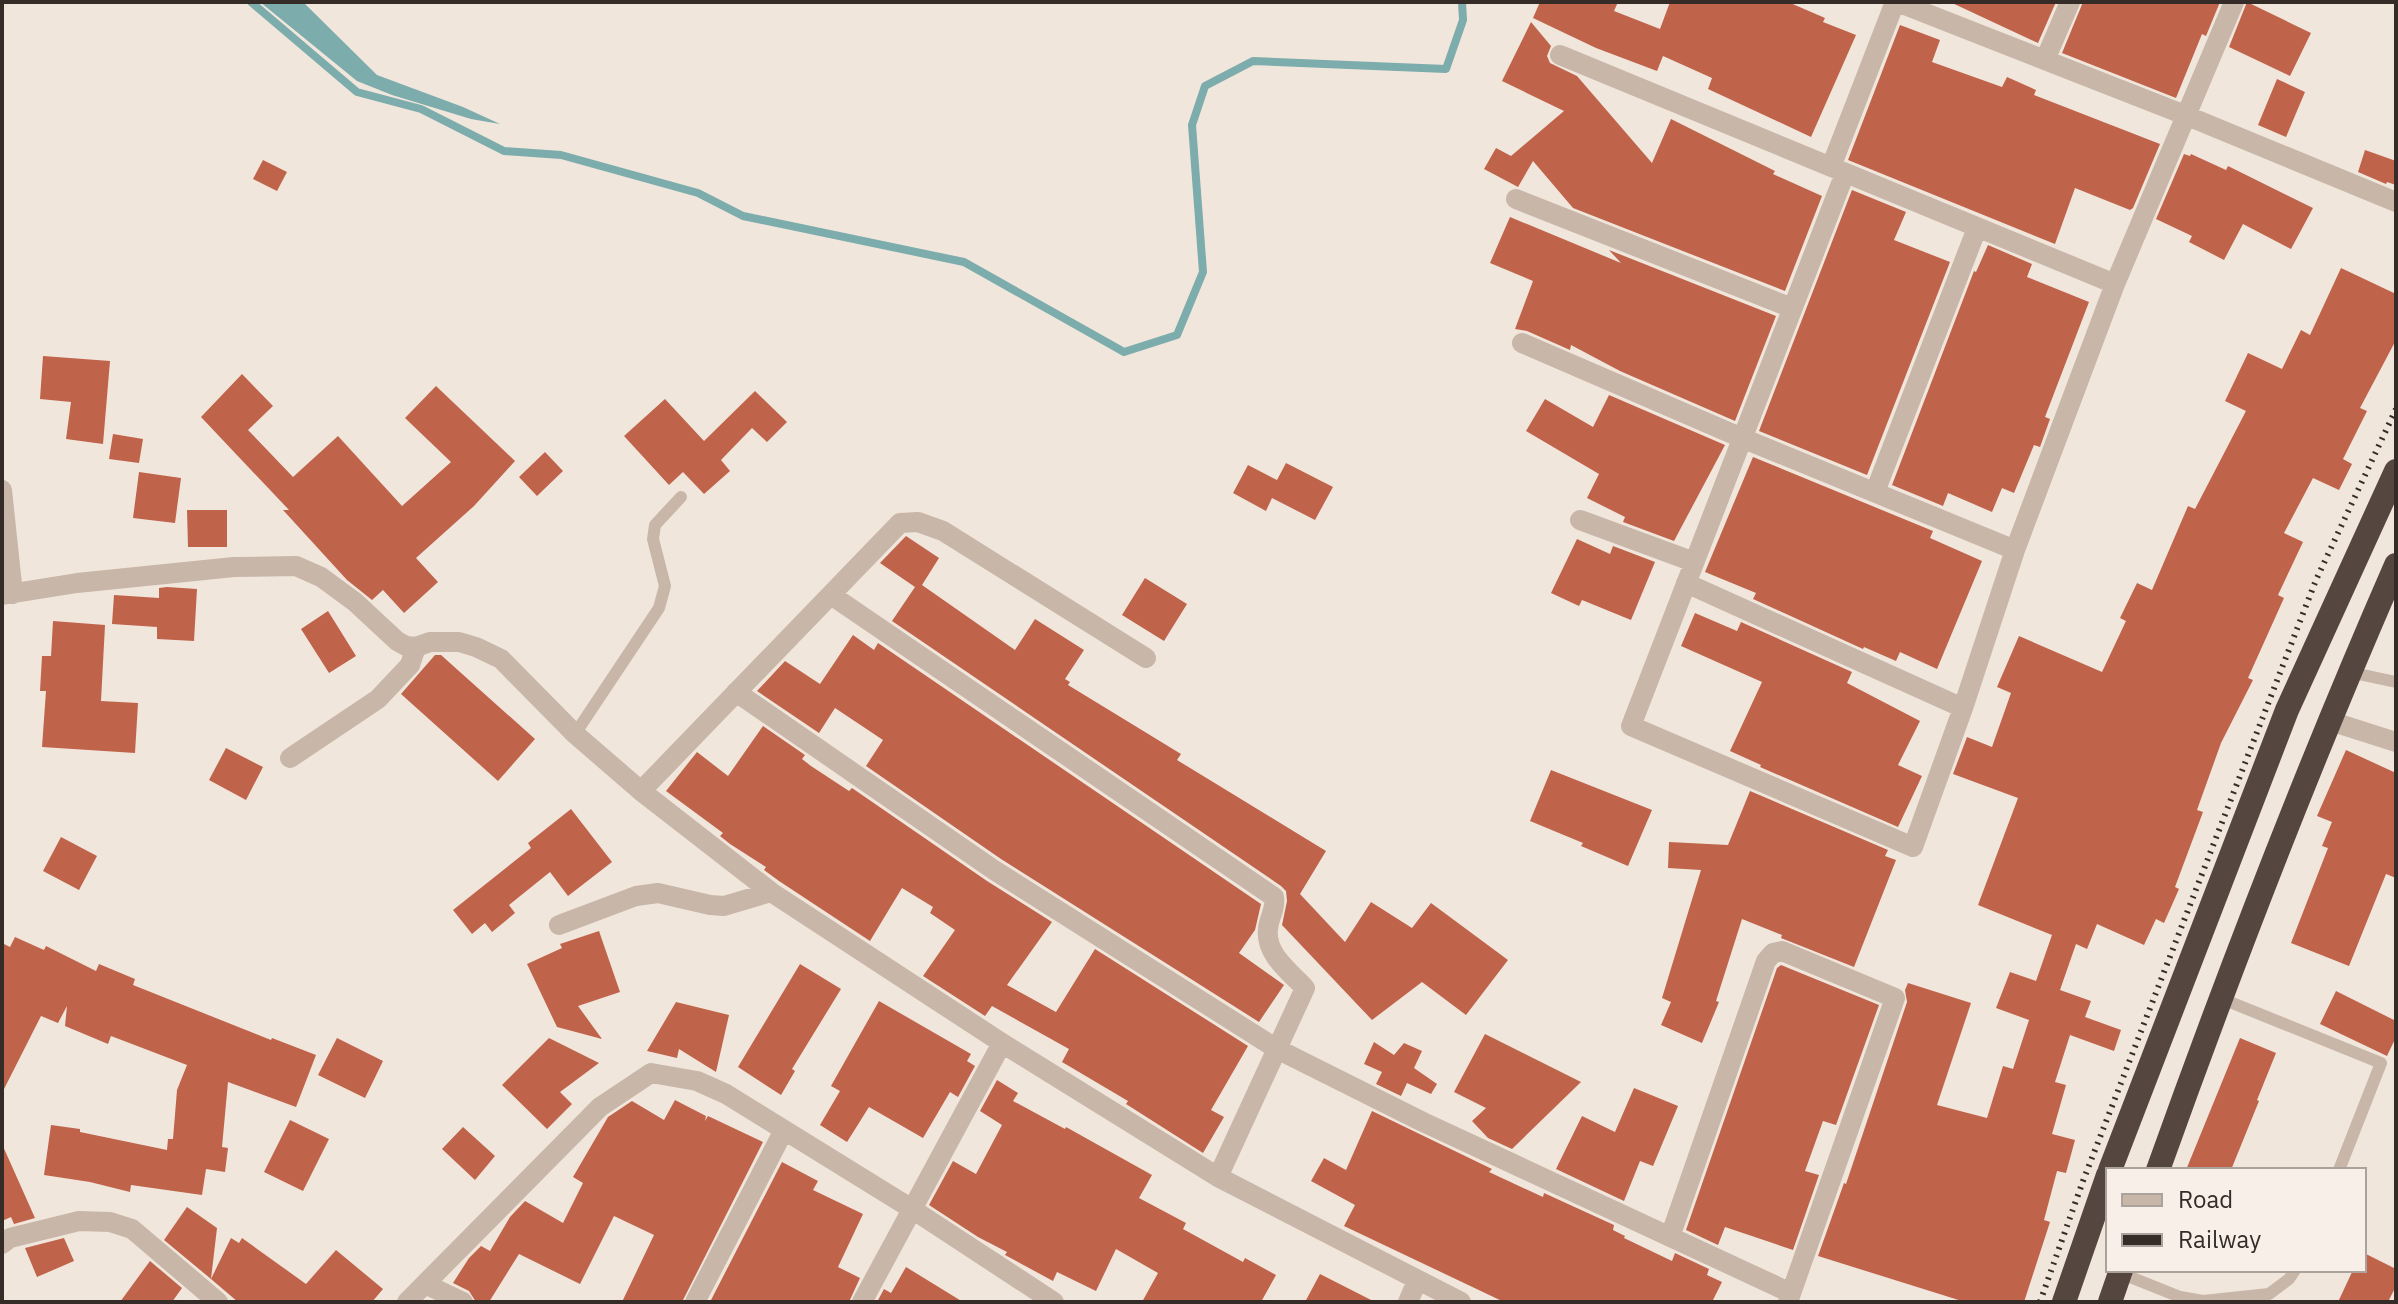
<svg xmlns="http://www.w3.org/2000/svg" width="2398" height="1304" font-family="'IBM Plex Sans',sans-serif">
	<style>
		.water { fill: #7cacac }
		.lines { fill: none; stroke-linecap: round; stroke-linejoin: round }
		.stream { stroke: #7cacac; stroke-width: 8 }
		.building { fill: #c0634b }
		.lane { stroke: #c8b6a8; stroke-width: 12 }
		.street { stroke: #c8b6a8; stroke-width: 20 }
		.highway { stroke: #564640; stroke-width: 24 }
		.rail { stroke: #352c28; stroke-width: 6; stroke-dasharray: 2 6; stroke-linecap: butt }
	</style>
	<rect width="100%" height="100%" fill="#f1e6dc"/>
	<!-- water -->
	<path class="water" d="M260,2h43l74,73 86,32 37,17 -29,-5 -79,-24 -35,-14z"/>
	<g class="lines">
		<!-- stream -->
		<path class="stream" d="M251,2l106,90 64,17 83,42 57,4 137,38 45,23 221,46 160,90 53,-17 26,-63 -11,-147 13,-39 48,-25 193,8 17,-49 -1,-18"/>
	</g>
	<!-- building -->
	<path class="building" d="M1540,2h78l-4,9 46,18 10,-27h118l37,16 -2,4 33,13 -45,102 -103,-48 4,-11 -49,-22 -6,15 -61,-23 -63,-30z
		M1950,2h106l-18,41z
		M2083,2h137l-14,34 -4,-2 -26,64 -114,-45z
		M2247,2l64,31 -21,43 -61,-29z
		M1531,22l20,24 -4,10 3,7 27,13 75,87 19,-44 104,52 -2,3 49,22 -37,95 -212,-83 -40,-47 -15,26 -34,-18 12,-21 15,8 53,-45 -62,-30z
		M1900,25l40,15 -8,22 70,25 5,-10 29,13 -2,5 126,49 -27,64 -3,2 -55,-22 -20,56 -207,-84z
		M2277,79l28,13 -19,45 -28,-12z
		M2365,150l31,11v24l-9,-3 -1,2 -28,-12z
		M2184,154l6,2 1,-2 35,16 2,-4 85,42 -22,41 -48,-25 -19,36 -35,-18 3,-6 -36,-17z
		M263,160l24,12 -10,19 -24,-12z
		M1852,190l54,22 -12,28 56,22 -83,213 -108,-44z
		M1510,217l111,46 -12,-13 167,66 -41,105 -115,-50 -49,-26 -1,5 -43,-19 -12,-2 18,-48 -43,-18z
		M1988,245l44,19 -5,13 62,25 -44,115 5,2 -10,28 -6,-2 -20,48 -12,-5 -10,24 -44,-19 -5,13 -51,-21 82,-214 2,1z
		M2341,268l55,26v46l-36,68 7,3 -24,48 9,5 -13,26 -26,-12 -29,55 19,9 -25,53 6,3 -36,80 5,2 -32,63 -24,67 6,2 -28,75 4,2 -15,34 -8,-4 -12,26 -47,-21 -10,25 -11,-5 -16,46 31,11 -6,16 36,13 -7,21 -44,-16 -15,47 11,3 -14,49 23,6 -9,33 -9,-2 -13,49 6,2 -26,80h-59l-147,-46 26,-73 2,1 61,-182 -2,-12 3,-7 63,20 -34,102 50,13 16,-52 10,3 16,-49 -33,-12 14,-36 26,9 16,-46 -74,-30 40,-107 -65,-24 14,-37 25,10 19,-54 -14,-6 22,-51 83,36 24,-51 -6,-3 17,-35 15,7 36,-84 7,3 51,-98 -21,-10 23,-48 34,16 19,-39 9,5z
		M43,356l67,5 -7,83 -37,-5 5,-37 -31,-3z
		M242,374l31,32 -25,24 45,47 45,-41 64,70 49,-44 -46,-44 31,-32 79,75 -41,45 -58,52 22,24 -34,31 -21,-23 -11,10 -25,-20 -64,-70h6l-88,-93z
		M755,391l32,31 -20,20 -15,-14 -31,32 9,11 -26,23 -21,-22 -14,13 -45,-49 41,-37 39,42z
		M1609,395l116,50 -51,96 -51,-19 2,-5 -38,-19 12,-24 -73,-43 19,-32 48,28z
		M113,434l30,5 -4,24 -30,-4z
		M545,452l18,19 -26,25 -18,-19z
		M1753,457l180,74 -3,7 52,23 -45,108 -37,-17 -4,9 -32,-14 -1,2 -110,-50 3,-6 -51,-21z
		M1286,463l47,24 -18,33 -43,-22 -6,13 -33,-18 15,-28 29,15z
		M139,472l42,6 -6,45 -42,-5z
		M187,510h40v37h-39z
		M906,536l33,22 -17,27 93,65 20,-31 49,31 -19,29 5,3 -2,3 113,69 -4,6 149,91 -26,43 45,48 26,-40 41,26 19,-25 77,57 -42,55 -44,-33 -50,38 -90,-95 5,-24 -1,-10 -5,-5 -389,-265 23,-34 -35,-24z
		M1577,539l33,15 3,-8 42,16 -24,58 -49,-20 -3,6 -28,-13z
		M1145,578l42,26 -23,37 -42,-26z
		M167,587l30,2 -3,52 -37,-2v-12l-45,-3 2,-29 45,3v-10z
		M328,611l28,45 -27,17 -28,-44z
		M1695,613l42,18 4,-9 111,50 -5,11 73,38 -22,44 24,11 -24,51 -138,-60 1,-2 -31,-14 32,-69 -81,-36z
		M53,621l52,4 -4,76 37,2 -3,50 -93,-6 4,-56h-6l2,-35h9z
		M853,635l21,15 4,-7 383,261 -6,26 -16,23 45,32 -25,37 -258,-163 -135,-93 17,-26 -48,-32 -16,25 -62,-42 28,-30 35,23z
		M435,655h6l94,84 -37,42 -97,-87z
		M763,726l42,29 -3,4 9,7 38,25 3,-3 135,93 65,41 -45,63 49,27 39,-63 153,97 -37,64 13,7 -21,36 -77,-49 2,-3 -66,-39 7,-13 -77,-43 -7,10 -62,-40 32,-46 -25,-17 3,-6 -31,-19 -32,53 -91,-60 -15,-11 2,-3 -36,-23 -10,-8 3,-3 -57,-42 31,-39 31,24z
		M226,748l37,19 -17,33 -37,-20z
		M2346,750l50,23v105l-10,-4 -37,92 -58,-23 37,-95 -6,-2 10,-24 -15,-6z
		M1551,770l101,40 -24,56 -47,-20 2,-3 -53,-22z
		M1750,791l138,59 -3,6 11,4 -42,107 -73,-29 1,-3 -40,-16 -26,82 3,1 -17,41 -41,-18 10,-23 -9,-4 39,-128 -33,-2 1,-26 59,3z
		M571,809l41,53 -44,34 -18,-24 -41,33 6,8 -23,19 -7,-9 -13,11 -19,-24 78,-62 -3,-5z
		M61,837l36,19 -18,34 -36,-19z
		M599,931l21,61 -42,14 24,33 -45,-12 -30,-63 35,-16 -2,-4z
		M15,937l29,13 2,-4 50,25 3,-7 36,15 -2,6 138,55 1,-2 44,17 -20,52 -68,-25 -6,65 6,1 -3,24 -19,-3 -4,26 -71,-10 -1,7 -40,-10 -46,-7 7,-50 29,4v3l87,18 1,-11h5l4,-49 10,-25 -76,-29 -3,8 -43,-18 2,-20 -9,17 -17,-7 -39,77v-150l8,4z
		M800,964l41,25 -49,80 3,2 -14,24 -43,-28z
		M1781,965l98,40 -43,120 -13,-4 -18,50 14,4 -26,75 -68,-23 -7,18 -32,-15 91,-262z
		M2336,991l60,30v16l-9,19 -67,-32z
		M879,1001l92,53 -4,7 8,5 -17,31 -8,-5 -27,46 -54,-31 -22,35 -27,-17 20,-34 -9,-5z
		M676,1002l53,13 -13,57 -37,-23 -2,9 -30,-7z
		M1485,1034l96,48 -69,67 -24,-11 -16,-17 14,-13 -32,-16z
		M337,1038l46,23 -18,37 -47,-23z
		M549,1038l50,25 -39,29 12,12 -25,25 -45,-44z
		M2240,1038l36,15 -19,47 2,1 -28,69h-45z
		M1374,1042l20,13 10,-12 18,8 -8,17 23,16 -6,10 -24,-11 -6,13 -25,-12 6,-12 -18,-8z
		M997,1080l21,13 -5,8 52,28 1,-2 86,48 -13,23 47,25 -3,6 60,33 2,-4 31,17 -15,27h-119l16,-29 -42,-24 -20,42 -39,-19 -4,9 -48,-26 2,-3 -29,-15 -49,-32 24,-44 23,13 26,-49 -22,-14z
		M1634,1088l44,18 -25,60 -13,-5 -16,40 -68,-32 26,-53 33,16z
		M675,1100l31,16 -1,5 3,-5 55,26 -81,160h-60l32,-67 -40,-19 -34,68 -61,-30 -30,48h-13l-7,-11 -16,-8 16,-25 12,-12 9,5 20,-34 15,-16 38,22 20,-40 -10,-6 35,-60 24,-16 32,19z
		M1372,1111l120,58 -3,3 54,25 1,-4 70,32 -1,5 12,6 -1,2 48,23 3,-8 34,16 -2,6 15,7 -10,20h-208l-160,-76 11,-21 -44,-24 13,-23 22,12z
		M290,1120l39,19 -26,52 -39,-19z
		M463,1127l32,29 -20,24 -33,-31z
		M2,1144l33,74 -21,6 -3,-7 -9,4z
		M782,1162l36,19 -5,9 50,24 -25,53 22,11 -11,24h-139z
		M187,1207l30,21 -6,51 -47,-39z
		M64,1238l10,23 -37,16 -12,-29z
		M231,1238l8,5 3,-5 64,46 30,-34 47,39 -11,13h-134l-27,-23z
		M2364,1253l32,16v17l-8,16h-50l15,-32h11z
		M150,1261l32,27 -10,14h-52z
		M906,1267l57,35h-86l7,-13 7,4z
		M1320,1274l55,28h-70z"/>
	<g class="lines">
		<!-- lane -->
		<path class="lane" d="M2349,672l47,10
			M575,734l84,-126 6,-22 -12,-47 2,-14 26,-28
			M2220,998l161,65 -42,107
			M2120,1273l60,24 23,4 66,-7 20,-15 6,-9"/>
		<!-- street -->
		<path class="street" d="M1897,2l288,113 211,87
			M1560,55l555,229
			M2045,60l25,-58
			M1831,167l64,-165
			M1845,173l-214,553 282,121 50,-139 52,-158 100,-266 119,-282
			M1516,199l276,109
			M1522,343l220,95 273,112
			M2,490l11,104
			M1875,492l102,-264
			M1580,520l114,42
			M1686,583l277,125
			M2,595l75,-12 157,-16 62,-1 25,11 34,25 42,39 9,5 10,1 14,-5h29l17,5 25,12 74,75 66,57 130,101 231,151 216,134 243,125
			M831,595l443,302c2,15 -5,18 -6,32 -3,25 21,42 37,59l-87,189
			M736,692l258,178 283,179 146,73 368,171
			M2330,721l66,21
			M290,758l88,-59 32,-34 6,-18
			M641,791l259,-268 18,-1 25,9 203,127
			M559,925l77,-29 22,-3 52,12 14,1 47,-14
			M1670,1237l96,-276 7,-8 9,-2 113,47 -107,304
			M2,1244l8,-6 69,-17 31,1 22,7 86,73
			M425,1284l38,18
			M407,1302l193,-195 51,-34 46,8 29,13 186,115 142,93
			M695,1302l89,-172
			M862,1302l140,-259
			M1408,1302l9,-21"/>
		<!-- highway -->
		<path class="highway" d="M2110,1170l177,-460 109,-239
			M2158,1170c73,-204 151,-406 238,-605
			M2064,1302l44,-127
			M2110,1302l11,-32"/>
		<!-- rail -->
		<path class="rail" d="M2040,1302l43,-121 233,-601 80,-171"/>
	</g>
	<!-- border -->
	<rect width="2398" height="1304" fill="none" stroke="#352c28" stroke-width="8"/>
	<!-- legend -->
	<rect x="2106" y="1168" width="260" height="104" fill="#f8f0e8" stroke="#aaa29b" stroke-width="2"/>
	<rect x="2122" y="1194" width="40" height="12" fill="#c8b6a8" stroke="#aaa29b" stroke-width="2"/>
	<text x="2178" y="1208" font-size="24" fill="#352c28">Road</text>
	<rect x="2122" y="1234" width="40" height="12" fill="#352c28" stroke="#aaa29b" stroke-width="2"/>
	<text x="2178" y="1248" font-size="24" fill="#352c28">Railway</text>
</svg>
